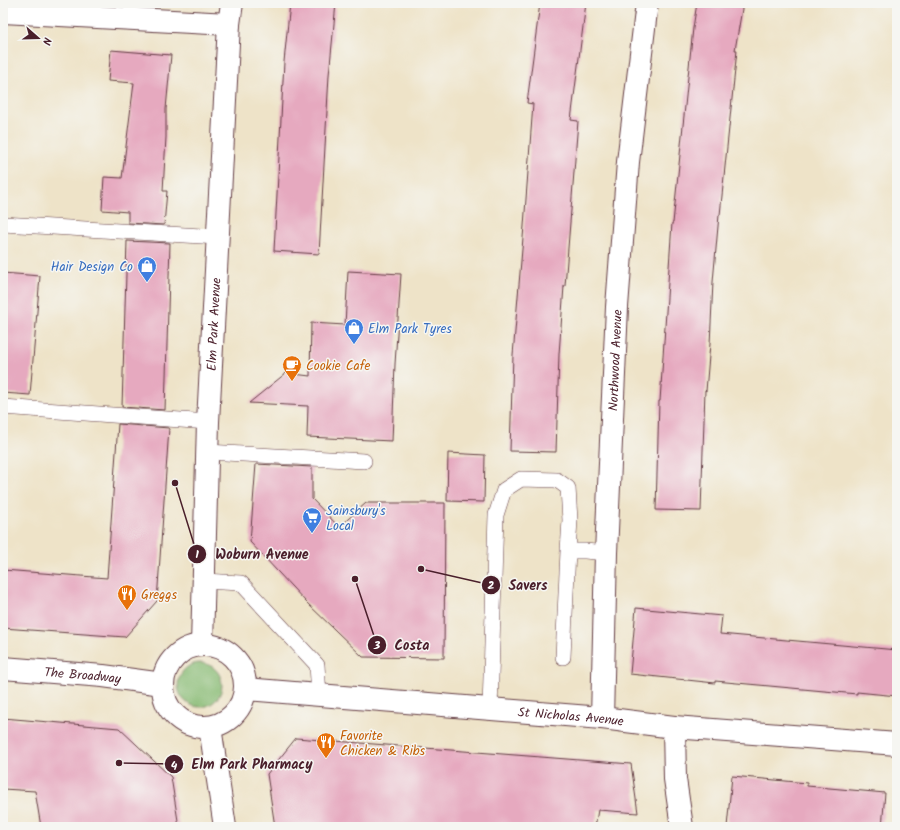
<svg xmlns="http://www.w3.org/2000/svg" width="900" height="830" font-family="Kalam,sans-serif">
	<style>
		.forest { fill: #89bb74; stroke: #6a6d50 }
		.building { fill: #e6a9bf }
		.lines { fill: none; stroke-linecap: round; stroke-linejoin: round }
		.service-casing { stroke: #633c43; stroke-width: 16 }
		.minor-casing { stroke: #633c43; stroke-width: 24 }
		.tertiary-casing { stroke: #633c43; stroke-width: 24 }
		.service { stroke: #fff; stroke-width: 15 }
		.minor { stroke: #fff; stroke-width: 22 }
		.tertiary { stroke: #fff; stroke-width: 22 }
		.labels { text-anchor: middle; stroke-width: 3; stroke-linejoin: round; paint-order: stroke }
		.shop-label { font-size: 13px; fill: #366cbe; stroke: #f6f6f2; text-anchor: start }
		.street-label { font-size: 13px; fill: #4a1f2b; stroke: #f6f6f2 }
		.food-label { font-size: 13px; fill: #c56008; stroke: #f6f6f2; text-anchor: start }
		.leader { fill: none; stroke: #4a1f2b; stroke-width: 1.5 }
		.callout-dot { fill: #4a1f2b; stroke: #f6f6f2; stroke-width: 1.5 }
		.mark-label { font-size: 12px; text-anchor: middle; font-weight: bold; fill: #fff }
		.callout-label { font-size: 14px; text-anchor: middle; font-weight: bold; fill: #4a1f2b; stroke: #f6f6f2; stroke-width: 3; stroke-linejoin: round; paint-order: stroke }
	</style>
	<rect width="100%" height="100%" fill="#f6f6f2"/>
	<filter id="ink" filterUnits="userSpaceOnUse"><feTurbulence type="fractalNoise" baseFrequency=".025" numOctaves="2"/><feDisplacementMap in="SourceGraphic" scale="8" xChannelSelector="R" yChannelSelector="G"/><feConvolveMatrix kernelMatrix="1 2 1 2 8 2 1 2 1" color-interpolation-filters="sRGB"/></filter>
	<filter id="wash" filterUnits="userSpaceOnUse"><feTurbulence type="fractalNoise" baseFrequency=".012" numOctaves="4" result="noise"/><feDisplacementMap in="SourceGraphic" scale="16" xChannelSelector="R" yChannelSelector="G"/><feGaussianBlur stdDeviation="0.9" result="paint"/><feColorMatrix in="noise" values="0 0 0 0 0 0 0 0 0 0 0 0 0 0 0 0 0 1.4 0 .05"/><feComposite in="paint" operator="in"/></filter>
	<g filter="url(#wash)">
		<rect width="100%" height="100%" fill="#eee3c8"/>
		<!-- forest -->
		<path class="forest" d="M178 685a22 22 0 1 1 44 0a22 22 0 1 1-44 0Z"/>
		<g id="blocks">
			<!-- building -->
			<path class="building" d="M290,3h46l-7,72 -10,179 -45,-3 10,-189z
				M540,3h46l-15,117 7,1 -13,165h-1l-5,68 -3,98 -46,-1 3,-96 11,-129 9,-122 -6,-1z
				M697,3h46l-8,47h2l-17,165h-1l-6,67 -3,62 -4,47 -1,-1 -4,121 -45,-1 3,-109h1l12,-178h1l20,-195z
				M111,50l60,5 -5,54v28l-3,54h4l-3,34 -36,-2v-11l-26,-2 2,-33 18,1 12,-95 -26,-2z
				M127,241l43,2 -5,167 -43,-3z
				M348,271l53,3 -6,90 -3,77 -85,-4 1,-31 -59,-3 37,-30 24,3 1,-53 34,2z
				M3,273l37,3 -10,119 -27,-2z
				M118,424l51,4 -12,173 -32,36 -122,-9v-58l104,8z
				M448,453l37,2 -1,47 -37,-1z
				M256,464l56,3v32l27,28 27,-24h79l-1,155 -81,-1 -57,-55 -56,-60z
				M636,608l86,8 -2,18 177,16v46l-40,-4v2l-142,-13v2l-85,-9z
				M3,718l116,10 52,49 8,50h-138l-6,-36 -32,-2z
				M296,738l335,26 7,49 -40,-3 -3,17h-320l-8,-53z
				M732,776l75,7v3l78,7 -3,34h-155z"/>
		</g>
	</g>
	<g filter="url(#ink)">
		<use href="#blocks" fill-opacity="0" stroke="#633c43" stroke-width="1"/>
		<g class="lines">
			<defs>
				<path id="service" d="M3,224l215,13
					M3,407l205,15
					M207,452l157,9
					M203,581l38,2 76,82 2,30
					M563,657l5,-106
					M490,709l6,-194 8,-25 17,-11 36,1 11,8 2,32 -2,31h17l21,2"/>
				<g id="minor">
					<path d="M3,12l226,12"/>
					<path id="s1" d="M245,689l357,29 72,9 223,17"/>
					<path id="s2" d="M602,718l4,-165 11,-246 11,-145 19,-159"/>
					<path d="M674,727l1,52 7,48"/>
				</g>
				<g id="tertiary">
					<path id="s3" d="M202,645l6,-223 21,-398 3,-21"/>
					<circle cx="204" cy="686" r="41"/>
					<path id="s4" d="M3,668l100,8 60,8"/>
					<path d="M210,727l15,100"/>
				</g>
			</defs>
			<!-- service casing -->
			<use href="#service" class="service-casing"/>
			<!-- minor casing -->
			<use href="#minor" class="minor-casing"/>
			<!-- tertiary casing -->
			<use href="#tertiary" class="tertiary-casing"/>
			<!-- service -->
			<use href="#service" class="service"/>
			<!-- minor -->
			<use href="#minor" class="minor"/>
			<!-- tertiary -->
			<use href="#tertiary" class="tertiary"/>
		</g>
	</g>
	<!-- icons -->
	<defs>
		<symbol id="shop-pin" viewBox="-11 -11 22 30"><path d="M0 17L-7.5 6A9.5 9.5 0 1 1 7.5 6Z" fill="#3f7fe0" stroke="#f6f6f2"/><path d="M-5-2.5h2.3a2.7 3.5 0 0 1 5.4 0H5L5.5 6h-11ZM-1.5-2.5h3a1.5 2.3 0 0 0-3 0Z" fill="#fff"/></symbol>
		<symbol id="cafe-pin" viewBox="-11 -11 22 30"><path d="M0 17L-7.5 6A9.5 9.5 0 1 1 7.5 6Z" fill="#e8710a" stroke="#f6f6f2"/><path d="M-5.5-4.5H6V0H3Q3 3.5 0 3.5H-2.5Q-5.5 3.5-5.5 0ZM3-3.2v2h1.7v-2ZM-6 4.5H4V6H-6Z" fill="#fff"/></symbol>
		<symbol id="supermarket-pin" viewBox="-11 -11 22 30"><path d="M0 17L-7.5 6A9.5 9.5 0 1 1 7.5 6Z" fill="#3f7fe0" stroke="#f6f6f2"/><path d="M-6-5.5h2.5l.6 2H6L4.5 2H-2.5L-4.4-4H-6ZM-1.5 3.2a1.3 1.3 0 1 0 .1 0ZM3 3.2a1.3 1.3 0 1 0 .1 0Z" fill="#fff"/></symbol>
		<symbol id="restaurant-pin" viewBox="-11 -11 22 30"><path d="M0 17L-7.5 6A9.5 9.5 0 1 1 7.5 6Z" fill="#e8710a" stroke="#f6f6f2"/><path d="M-5-6h1v4h1v-4h1v4h1v-4h1v5L-1.5 .5V6h-2V.5L-5-1ZM5-6V6H3V1.5H1.5Q1.5-4 5-6Z" fill="#fff"/></symbol>
	</defs>
	<g fill-rule="evenodd">
		<use href="#shop-pin" x="136" y="255" width="22" height="30"/>
		<use href="#shop-pin" x="343" y="317" width="22" height="30"/>
		<use href="#cafe-pin" x="281" y="354" width="22" height="30"/>
		<use href="#supermarket-pin" x="301" y="506" width="22" height="30"/>
		<use href="#restaurant-pin" x="116" y="583" width="22" height="30"/>
		<use href="#restaurant-pin" x="315" y="731" width="22" height="30"/>
	</g>
	<g class="labels">
		<!-- shop labels -->
		<g class="shop-label">
			<text x="133" y="271" text-anchor="end">Hair Design Co</text>
			<text x="368" y="333">Elm Park Tyres</text>
			<text x="326" y="515">Sainsbury's<tspan x="326" dy="15">Local</tspan></text>
		</g>
		<!-- street labels -->
		<g class="street-label">
			<text dy="5" stroke="none"><textPath href="#s3" startOffset="321">Elm Park Avenue</textPath></text>
			<text dy="5" stroke="none"><textPath href="#s2" startOffset="358">Northwood Avenue</textPath></text>
			<text dy="5" stroke="none"><textPath href="#s4" startOffset="80">The Broadway</textPath></text>
			<text dy="5" stroke="none"><textPath href="#s1" startOffset="327">St Nicholas Avenue</textPath></text>
		</g>
		<!-- food labels -->
		<g class="food-label">
			<text x="306" y="370">Cookie Cafe</text>
			<text x="141" y="599">Greggs</text>
			<text x="340" y="740">Favorite<tspan x="340" dy="15">Chicken &amp; Ribs</tspan></text>
		</g>
	</g>
	<!-- callouts -->
	<path class="leader" d="M175 483L197 554M421 569L491 585M355 579L377 645M119 763L174 764"/>
	<g class="callout-dot">
		<circle cx="175" cy="483" r="4"/>
		<circle cx="421" cy="569" r="4"/>
		<circle cx="355" cy="579" r="4"/>
		<circle cx="119" cy="763" r="4"/>
		<circle cx="197" cy="554" r="10"/>
		<circle cx="491" cy="585" r="10"/>
		<circle cx="377" cy="645" r="10"/>
		<circle cx="174" cy="764" r="10"/>
	</g>
	<g class="mark-label">
		<text x="197" y="558">1</text>
		<text x="491" y="589">2</text>
		<text x="377" y="649">3</text>
		<text x="174" y="769">4</text>
	</g>
	<g class="callout-label">
		<text x="262" y="559">Woburn Avenue</text>
		<text x="528" y="590">Savers</text>
		<text x="412" y="650">Costa</text>
		<text x="252" y="769">Elm Park Pharmacy</text>
	</g>
	<!-- margin -->
	<rect width="900" height="830" fill="none" stroke="#f6f6f2" stroke-width="16"/>
	<!-- north arrow -->
	<g transform="translate(38 38) rotate(110)" stroke="#f6f6f2" stroke-width="3" paint-order="stroke">
	<path d="M0-3L7 15L0 10L-7 15Z" fill="#4a1f2b"/>
	<text y="-6" font-size="11" font-weight="bold" text-anchor="middle" fill="#4a1f2b">N</text>
	</g>
</svg>
